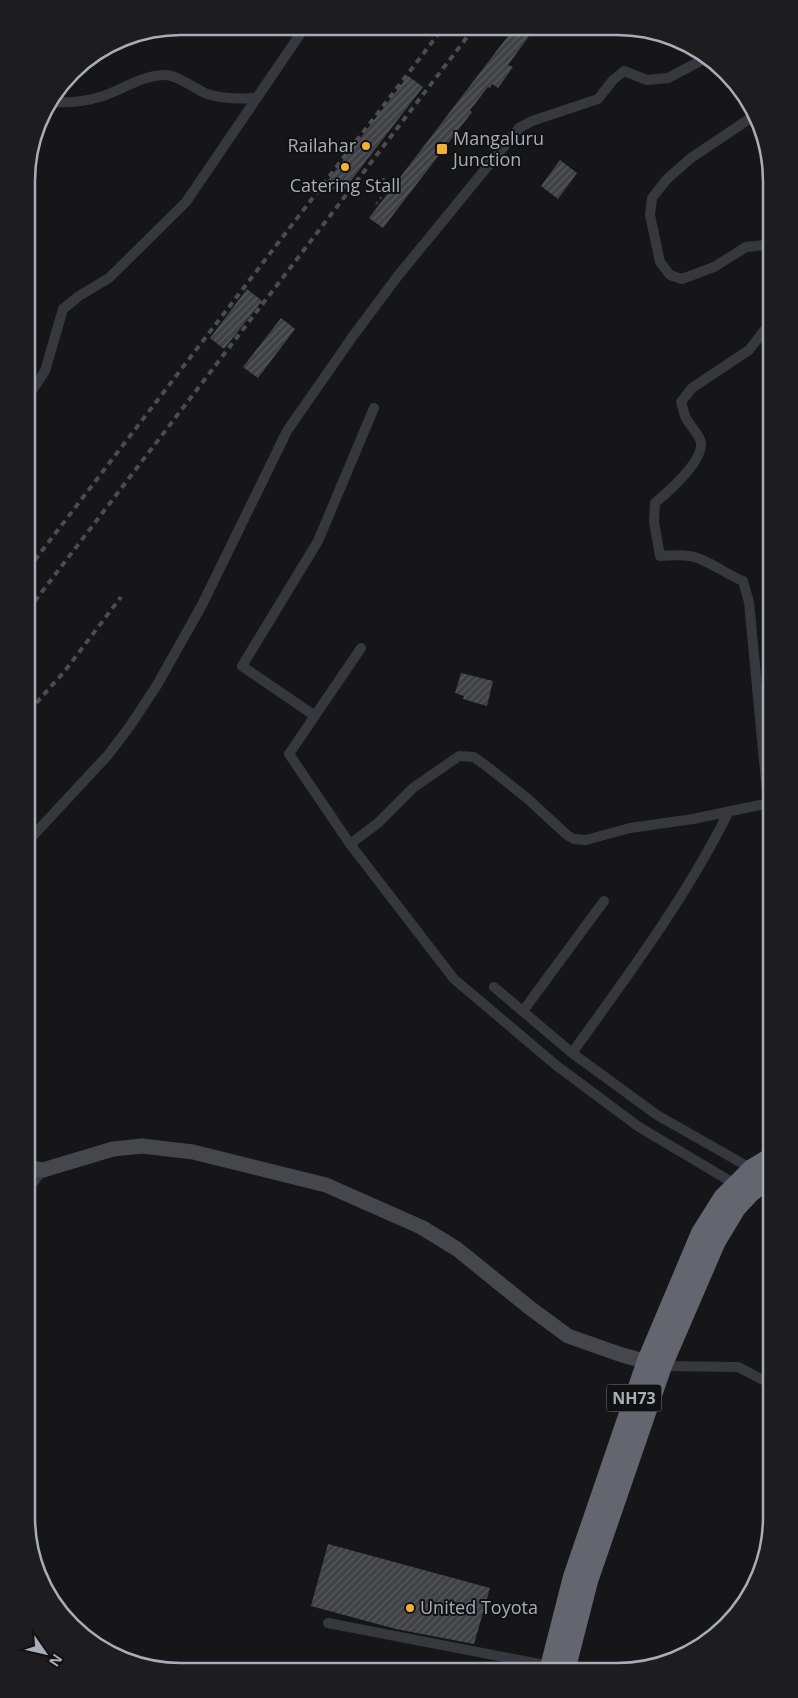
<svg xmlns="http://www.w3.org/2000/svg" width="798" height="1698" font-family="'Open Sans',sans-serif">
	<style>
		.building { fill: url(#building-hatch) }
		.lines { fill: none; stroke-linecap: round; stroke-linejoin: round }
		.path { stroke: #3d3f44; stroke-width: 2.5; stroke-dasharray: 2.5 4; stroke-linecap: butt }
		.street { stroke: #37383d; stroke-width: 10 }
		.secondary { stroke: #45474d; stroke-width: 15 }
		.highway { stroke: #63666e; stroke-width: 20 }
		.rail { stroke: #4a4c52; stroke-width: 4; stroke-dasharray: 6 5; stroke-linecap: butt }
		.poi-dot { fill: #f2b134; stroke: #111113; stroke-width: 2 }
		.labels { text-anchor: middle; stroke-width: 4; stroke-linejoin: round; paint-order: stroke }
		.shield { fill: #111113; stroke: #7b7e86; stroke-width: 1 }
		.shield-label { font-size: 16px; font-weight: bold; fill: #a8adb8 }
		.poi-label { font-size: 18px; fill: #a8adb8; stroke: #111113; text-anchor: start }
		.rim { fill: none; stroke: #a8adb8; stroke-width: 2.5 }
	</style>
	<defs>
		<pattern id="building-hatch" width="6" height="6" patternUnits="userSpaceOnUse" patternTransform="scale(1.25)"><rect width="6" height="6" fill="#404145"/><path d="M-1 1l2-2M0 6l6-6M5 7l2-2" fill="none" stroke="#595a5e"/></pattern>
	</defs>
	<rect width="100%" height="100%" fill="#161618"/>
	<!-- building -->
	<path class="building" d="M514,28h13l5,4 -24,33 5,2 -15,21 -6,-4 -2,4 -2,-1 -18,23 2,2 -89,116 -14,-10z
		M408,76l15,11 -80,104 -15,-11z
		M560,160l17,13 -19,26 -17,-13z
		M247,289l15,12 -38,48 -14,-11z
		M281,318l14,11 -37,49 -15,-11z
		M461,673l32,8 -6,25 -24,-7 1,-3 -9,-3z
		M328,1544l162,44 -16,56 -78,-15 -85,-23z"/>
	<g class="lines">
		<!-- path -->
		<path class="path" d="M331,178l13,10
			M333,189l5,-6
			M376,204l15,-19 -9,-7"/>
		<!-- street -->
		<path class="street" d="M50,102c20,1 33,0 53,-6 21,-7 40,-21 62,-21 13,0 30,14 42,19 16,5 34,5 50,4
			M755,115l-64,43 -24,21 -15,19 -2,17 10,47 10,13 12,4 32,-12 32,-20 19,-2 2,1
			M767,327l-18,23 -57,38 -11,14c2,6 3,13 6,18 4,7 13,15 14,23 2,19 -33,49 -46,60l-1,19 6,34c13,-1 29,-2 40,3 15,6 28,16 43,22l6,21 19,201
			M27,398l18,-27 18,-62 16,-13 30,-18 77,-76 119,-175
			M361,648l-72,106 61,90 104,135 103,87 82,61 96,57
			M315,716l-73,-50 76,-125 56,-133
			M729,811c-43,87 -101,164 -157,242l85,62 95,54
			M29,840l79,-85 22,-29 27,-41 45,-80 85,-174 66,-95 44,-59 122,-149 13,-7 66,-22 15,-19 11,-9 23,9 21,-2 38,-20
			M350,844l28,-21 35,-35 46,-32 15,1 15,11 39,31 39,36 7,4 12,1 44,-12 63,-9 76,-16
			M494,987l78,66
			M523,1011l81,-110
			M30,1186l13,-16
			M662,1366l76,1 33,17
			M328,1623l222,43"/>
		<!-- secondary -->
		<path class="secondary" d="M30,1168l13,2 70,-21 29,-3 51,6 133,33 95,42 36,22 73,59 38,28 54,19 34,9"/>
		<!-- highway -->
		<path class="highway" d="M550,1667l23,-90 74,-216 54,-128 22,-35 29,-29 18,-11
			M566,1667l22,-86 74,-215 54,-125 20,-33 14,-15 20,-16"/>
		<!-- rail -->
		<path class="rail" d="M28,569l415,-541
			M28,610l446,-582
			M29,711l35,-39 57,-75"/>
	</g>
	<!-- markers -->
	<g class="poi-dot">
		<circle cx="366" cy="146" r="5"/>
		<rect x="436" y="143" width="12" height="12" rx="2.5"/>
		<circle cx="345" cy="167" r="5"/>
		<circle cx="410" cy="1608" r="5"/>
	</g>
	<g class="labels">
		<!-- shield labels -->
		<rect class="shield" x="606.5" y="1384.5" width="55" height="27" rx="4"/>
		<g class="shield-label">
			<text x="634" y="1404">NH73</text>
		</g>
		<!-- poi labels -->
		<g class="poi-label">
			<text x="453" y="145">Mangaluru<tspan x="453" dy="21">Junction</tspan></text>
			<text x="356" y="152" text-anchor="end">Railahar</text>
			<text x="345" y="192" text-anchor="middle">Catering Stall</text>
			<text x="420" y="1614">United Toyota</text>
		</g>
	</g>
	<!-- crop -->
	<path d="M0 0H798V1698H0ZM181 35H617A146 146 0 0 1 763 181V1517A146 146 0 0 1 617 1663H181A146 146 0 0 1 35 1517V181A146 146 0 0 1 181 35Z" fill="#1d1d20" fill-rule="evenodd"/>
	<path class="rim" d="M181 35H617A146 146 0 0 1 763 181V1517A146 146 0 0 1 617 1663H181A146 146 0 0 1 35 1517V181A146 146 0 0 1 181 35Z"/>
	<!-- north arrow -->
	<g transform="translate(45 1653) rotate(124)" stroke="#111113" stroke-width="4" paint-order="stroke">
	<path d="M0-4L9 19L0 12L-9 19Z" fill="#a8adb8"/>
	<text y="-8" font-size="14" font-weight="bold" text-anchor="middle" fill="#a8adb8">N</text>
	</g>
</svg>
